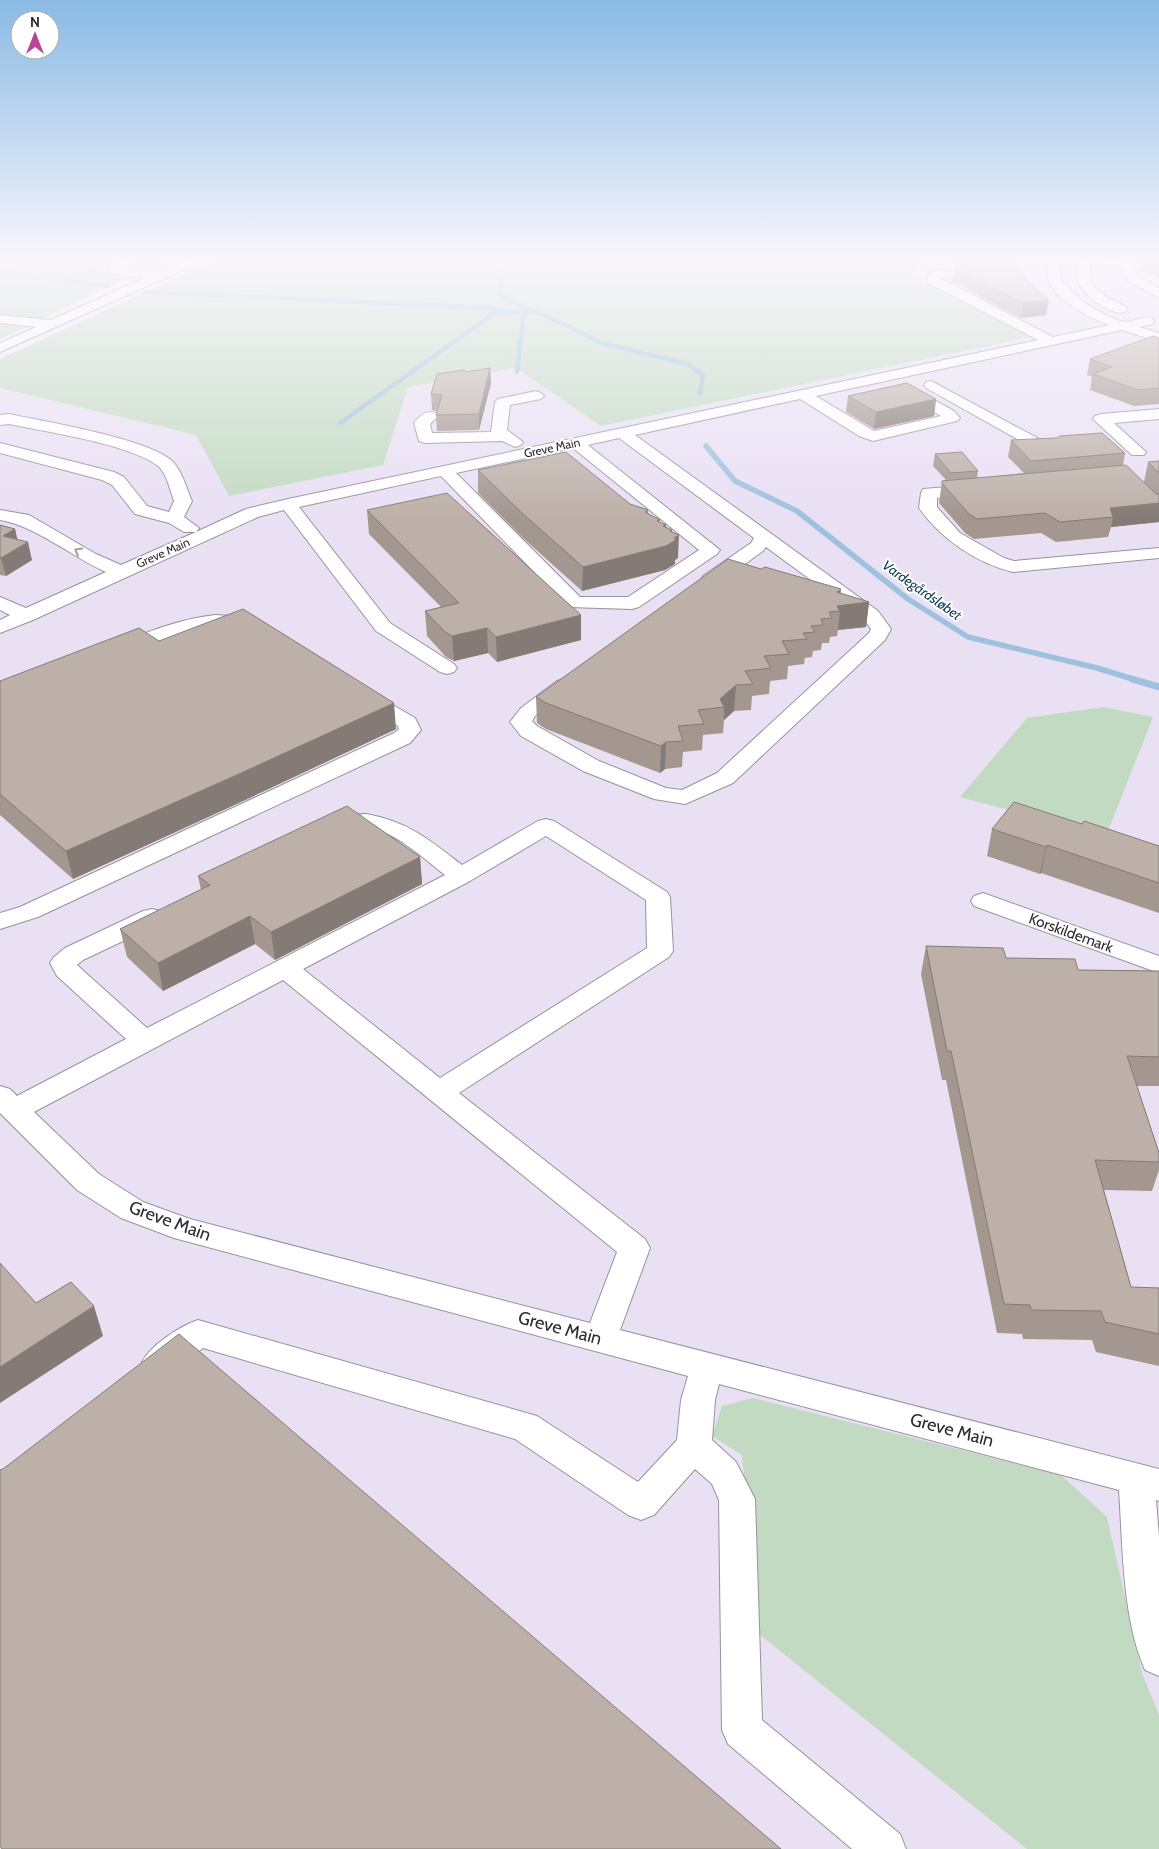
<svg xmlns="http://www.w3.org/2000/svg" width="1159" height="1849" font-family="Cabin,sans-serif">
	<style>
		.built { fill: #e9e0f4 }
		.green { fill: #c2dac1 }
		.lines { fill: none; stroke-linecap: round; stroke-linejoin: round }
		.stream-far2 { stroke: #9ec2dd; stroke-width: 4.5 }
		.stream-far1 { stroke: #9ec2dd; stroke-width: 5.5 }
		.stream { stroke: #9ec2dd; stroke-width: 7 }
		.minor-casing { stroke: #97919d; stroke-width: 2 }
		.path { stroke: #9d99a2; stroke-width: 2; stroke-dasharray: 2 2; stroke-linecap: butt }
		.minor { fill: #fff; fill-rule: evenodd }
		.wall { fill: #a39790 }
		.shaded-wall { fill: #847b76 }
		.building { fill: #bdb0a8; stroke: #847b76 }
		.oneway { stroke: #a1a0a2 }
		.labels { text-anchor: middle; stroke-width: 4; stroke-linejoin: round; paint-order: stroke }
		.far-street-label { font-size: 12px; fill: #2e2b30; stroke: #fff }
		.far-water-label { font-size: 14px; font-style: italic; fill: #0e3b56; stroke: #fff }
		.street-label { font-size: 15px; fill: #2e2b30; stroke: #fff }
		.near-street-label { font-size: 18px; fill: #2e2b30; stroke: #fff }
	</style>
	<rect width="100%" height="100%" fill="#f1ebf8"/>
	<!-- built -->
	<path class="built" d="M926,259h233v1590h-1159v-1461l196,47 186,30 26,-78 108,-20 85,59 429,-89 -120,-61z"/>
	<!-- green -->
	<path class="green" d="M0,259h167l-128,61 -39,-2z
		M218,259h708l-16,17 121,61 -430,89 -85,-58 -108,19 -25,78 -154,31 -33,-61 -196,-47v-29z
		M0,321l34,3 -34,15z
		M1103,707l50,10 -47,119 -146,-39 67,-79z
		M753,1398l308,77 46,42 35,156 17,42v134h-132l-267,-214 -18,-180 -30,-19 10,-30z"/>
	<g class="lines">
		<!-- stream-far2 -->
		<path class="stream-far2" d="M510,259l-9,19 -1,16 13,8 53,23 35,18 87,21 15,11 -3,18
			M0,272l109,14
			M72,281l20,-10
			M145,292l345,16 18,4
			M517,372l7,-61
			M340,423l153,-109 38,-3"/>
		<!-- stream-far1 -->
		<path class="stream-far1" d="M706,446l29,35 62,30 111,88 60,38 129,31 39,12"/>
		<!-- stream -->
		<path class="stream" d="M1132,679l27,8"/>
		<defs>
			<path id="minor" d="M124,259h16l-15,9 32,4 30,-13h16l-2,3 -201,90v-9l36,-16 -36,-4v-8l51,5 93,-42 -33,-4 -1,-3 2,-7z
				M1050,259h12c0,4 -3,11 -2,15 2,18 49,46 65,48 9,0 17,-6 27,-4l2,3 -2,3 -13,3 20,6v9l-37,-12 -306,66 58,35 67,-15 -41,-24 -3,-3 3,-3 5,-2 49,27 6,7 -3,3 -84,20 -14,-5 -59,-37 -165,36 243,176 13,18 -6,11 -152,143 -48,21 -31,-5 -71,-28 -62,-35 -11,-14 11,-14 36,-27 7,-2 7,2 3,4 -3,4 -36,27 -3,5 5,5 62,35 67,27 16,2 35,-17 152,-140 2,-4 -7,-10 -98,-72 -3,4 -46,33 -7,2 -7,-2 -2,-4 2,-4 48,-33 3,-5 -135,-100 -31,7 132,105 -3,4 -78,53 -7,2 -64,-2 -127,-131 -142,31 91,116 64,41 3,4 -3,4 -7,2 -7,-2 -64,-41 -92,-121 -26,7 -225,103 -33,13v-13l10,-5 -10,-5v-13l26,11 80,-36c-34,-15 -70,-46 -106,-52v-10l29,5 67,39 25,11 75,-33h-12l-15,-9 -34,-9 -23,-29 -10,-5 -102,-27v-10l114,29 10,5 23,29 22,6 5,-11c-4,-11 -7,-27 -16,-35 -28,-22 -112,-34 -149,-42l-9,1v-10l9,-1c37,8 136,24 162,46 11,10 15,27 21,41l-8,16 15,11 -3,4 50,-23 42,-10 750,-159 -110,-57 -1,-3 2,-6 6,-4 27,2 1,3 -1,3h-22l113,59 56,-12c-20,-8 -59,-26 -62,-51 -1,-4 2,-11 3,-15zM573,448l126,102 -71,47h-48l-124,-124z
				M1081,259h12c-12,27 10,37 32,47l2,3 -2,3c-16,4 -45,-19 -49,-35 -1,-6 2,-12 5,-18z
				M1094,259h22l15,3 7,14 21,12v10l-31,-17 -6,-13 -26,-6z
				M931,381l123,66 2,3 -2,3h-12l-116,-65 -2,-3 2,-3z
				M536,391l5,2 3,3 -3,3 -31,6 -3,25 16,12 -2,3 -6,2 -13,-6 -77,2 -6,-2 -5,-18c6,-8 13,-13 22,-10l3,3 -9,8 2,9 59,-1 4,-30 3,-3z
				M1159,409v10l-45,4 32,29 -2,3h-12l-39,-36 2,-3 6,-2z
				M974,485l6,1 2,4 -2,4 -43,4v9l23,26 44,25 10,3 145,-13v10l-146,14c-37,-9 -72,-33 -94,-64l2,-15 2,-4z
				M215,615l17,1 23,5 3,4 -3,4 -7,2 -33,-4 -16,2 -24,7 -54,20 -7,-2 -3,-4 3,-4c33,-14 65,-27 101,-31z
				M367,692l7,2 41,24 6,12 -11,13 -372,174 -38,12v-16l20,-6 374,-174 5,-4 -1,-3 -38,-24 -3,-4 3,-4z
				M366,814c41,7 64,26 96,51l76,-44 8,-2 8,2 113,71 3,5 3,54 -4,6 -210,136 186,146 5,9 -30,82 539,139v32l-3,-1 3,37v139l-14,-6c-23,-53 -22,-122 -26,-180l-400,-106 -4,16 -3,40 24,22 19,37 7,221 138,114 6,15h-54l-124,-105 -6,-14 -3,-230 -7,-16 -17,-15 -41,46 -13,5 -13,-5 -113,-76 -312,-91 -32,24 -12,4 -12,-4 -5,-10c9,-17 38,-36 56,-42l339,96 101,66 39,-42 4,-40 7,-24 -514,-138 -53,-20 -44,-28 -77,-77v-27l10,3 7,7 109,-57 -69,-63 -7,-13 4,-6 11,-9 78,-37 9,-2 9,2 3,6 -3,6 -78,37 -6,5 70,63 298,-153c-21,-16 -52,-46 -79,-47 -14,-1 -23,8 -37,5l-4,-5c9,-12 27,-13 41,-14zM546,836l100,64 1,48 -207,130 -137,-109 167,-88zM283,980l334,272 -27,71 -400,-104 -47,-17 -44,-28 -65,-62z
				M983,893l176,63v17l-185,-67 -3,-5 3,-5z"/>
		</defs>
		<!-- minor casing -->
		<use href="#minor" class="minor-casing"/>
		<!-- path -->
		<path class="path" d="M15,259l84,10"/>
		<!-- minor -->
		<use href="#minor" class="minor"/>
	</g>
	<!-- wall -->
	<path class="wall" d="M957,259h61l-2,3 9,16 24,22 -3,15 -25,3 -42,-22 -15,-10 -12,-4 2,-14 2,-3z
		M1140,259h19v19l-21,-8z
		M1159,338v66l-25,2 -44,-16 2,-13 -5,-2 3,-16z
		M490,368l1,15 -12,47 -42,1 -1,-16 1,-4 -5,-1 -1,-16 35,-22z
		M848,396l88,3 -2,17 -60,13 -28,-17z
		M1011,440l114,13 -2,12 21,17 4,-20 11,-1v61l-48,5 -3,10 -52,5 -15,-9 -67,6 -9,-6 -26,-30 3,-22 4,-1 -13,-14 2,-12 43,17 -1,7 47,-5 -16,-16z
		M478,470l152,34 18,6v3l24,19 6,26 -3,2v4l-10,6 -83,21 -59,-53 -45,-45z
		M367,510l214,130 -84,22 -9,-9 -34,8 -8,-4 -19,-21 -2,-25 16,-4 -72,-73z
		M0,525l15,4 2,10 15,21 -26,16 -6,-1z
		M840,593l29,9 -3,25 -28,3 -1,6 -7,1 -1,6h-7l-1,7 -8,1 -1,6 -7,1 -1,6 -16,2 -1,13 -17,2 -1,13 -17,2 -1,14 -17,1 -10,9 -1,13 -20,2 -1,15 -19,2 -1,15 -17,2 -5,4 -114,-44 -9,-6 -1,-26z
		M159,641l237,88 -153,72 -170,78 -73,-64v-134z
		M1082,824l77,22v67l-118,-40 -1,1 -53,-18 5,-27z
		M420,857l2,27 -147,76 -20,-16 -92,47 -36,-34 -7,-28 81,-39 -3,-14z
		M926,946l80,12 72,12 81,1v115h-22l22,67v17l-7,21 -48,-1 27,97 28,1v78l-63,-14 -4,-12 -69,-1 -1,-5 -25,-1 -51,-253h-4l-21,-106z"/>
	<!-- shaded-wall -->
	<path class="shaded-wall" d="M1049,300l-3,15 -25,3 2,-15z
		M490,368l1,15 -12,47v-16z
		M936,399l-2,17 -60,13 2,-17z
		M1159,503v19l-48,5 2,-10 -3,-9z
		M666,525l-1,22 5,-16 2,-1v12l2,-4 5,-3 -1,23 -3,2v4l-10,6 -83,21 1,-24z
		M15,529l4,18 9,-5 4,18 -26,16 -5,-18 2,-22z
		M841,589l-2,16 30,-3 -3,25 -28,3 2,-19 -5,1 2,-20z
		M581,615v25l-84,22 -1,-25z
		M487,628l1,25 -34,8 -2,-25z
		M736,685l-2,26 -10,9v-13l-4,-8z
		M394,703l2,26 -153,72 -170,78 -7,-28z
		M666,742l-1,27 -5,4 1,-27z
		M1047,845l-6,28 -1,1 6,-27z
		M420,857l2,27 -147,76 -4,-28z
		M250,916l5,28 -92,47 -5,-28z
		M94,1306l9,30 -103,67v-36z"/>
	<!-- building -->
	<path class="building" d="M966,259h48l11,19 24,22 -26,3 -42,-21 -15,-10 -12,-4v-3h11l2,-4z
		M1153,336l6,2v50l-21,2 -45,-16 19,-7 -22,-8z
		M490,368l-11,46 -43,1 6,-20 -11,-1 6,-20 27,-4 2,2z
		M907,383l29,16 -60,13 -28,-16z
		M1102,433l23,20 -94,8 -20,-21 46,-2 3,-2z
		M566,452l64,52 18,6 -3,2 15,8 -3,1 9,4 -3,1 9,4 -2,1 9,4 -5,3 2,2 -10,6 -83,21 -60,-53 -45,-44z
		M962,452l16,19 -27,2 -16,-19z
		M1159,461v12l-11,-11z
		M1126,465l30,29h3v9l-49,5 3,9 -53,5 -15,-9 -68,6 -9,-6 -26,-30v-2z
		M447,493l134,122 -85,22 -9,-9 -35,8 -8,-5 -19,-20 34,-8 -92,-93z
		M0,525l15,4 -12,7 25,6 -27,16h-1z
		M728,559l33,10 4,-2 76,22 -4,3 32,10 -32,4 3,5 -11,1 3,6 -11,1 2,6 -12,1 4,6 -12,1 4,6 -25,2 7,13 -25,2 7,12 -26,3 8,13 -17,1 -16,14 4,8 -26,3 6,14 -26,2 5,15 -17,1 -5,4 -115,-43 -10,-6z
		M243,609l151,94 -155,71 -173,77 -66,-57v-113l139,-53 20,13z
		M1014,802l68,22 2,-3 75,25v37l-112,-38 -1,2 -54,-18z
		M347,806l73,51 -149,75 -21,-16 -92,47 -38,-34 90,-44 -12,-9z
		M926,946l77,2 3,10 69,1 3,11 81,1v86l-32,-1 32,97v9l-64,-2 36,127 28,1v46l-54,-12 -4,-11 -70,-1 -1,-5 -26,-1 -53,-253h-4z
		M0,1263l36,40 35,-21 23,24 -94,61z
		M179,1334l602,515h-779l-2,-3v-376l3,-1z"/>
	<!-- one-way arrows -->
	<defs><path id="oneway-chevron" d="M-2-3.5L2.5 0L-2 3.5" fill="none" stroke-width="1.6" stroke-linecap="round" stroke-linejoin="round" transform="scale(1.25)"/></defs>
	<use class="oneway" href="#oneway-chevron" transform="translate(78 551) rotate(-150)"/>
	<!-- sky -->
	<linearGradient id="sky" x2="0" y2="1"><stop stop-color="#8abae4"/><stop offset="0.5" stop-color="#f9f6fc"/><stop offset="1" stop-color="#f9f6fc" stop-opacity="0"/></linearGradient>
	<rect width="1159" height="518" fill="url(#sky)"/>
	<g class="labels">
		<!-- far-street labels -->
		<g class="far-street-label">
			<text transform="translate(552 448) rotate(-12)" y="4">Greve Main</text>
			<text transform="translate(163 553) rotate(-24)" y="4">Greve Main</text>
		</g>
		<!-- far-water labels -->
		<g class="far-water-label">
			<text transform="translate(922 590) rotate(35)" y="5">Vardegårdsløbet</text>
		</g>
		<!-- street labels -->
		<g class="street-label">
			<text transform="translate(1071 933) rotate(20)" y="5">Korskildemark</text>
		</g>
		<!-- near-street labels -->
		<g class="near-street-label">
			<text transform="translate(170 1221) rotate(20)" y="6">Greve Main</text>
			<text transform="translate(560 1328) rotate(15)" y="6">Greve Main</text>
			<text transform="translate(952 1430) rotate(15)" y="6">Greve Main</text>
		</g>
	</g>
	<!-- north arrow -->
	<g transform="translate(35 35)"><circle r="24" fill="#ffffff" stroke="#abaaac"/>
	<path d="M0-4L9 19L0 12L-9 19Z" fill="#b8449d"/>
	<text y="-8" font-size="14" font-weight="bold" text-anchor="middle" fill="#2e2b30">N</text>
	</g>
</svg>
